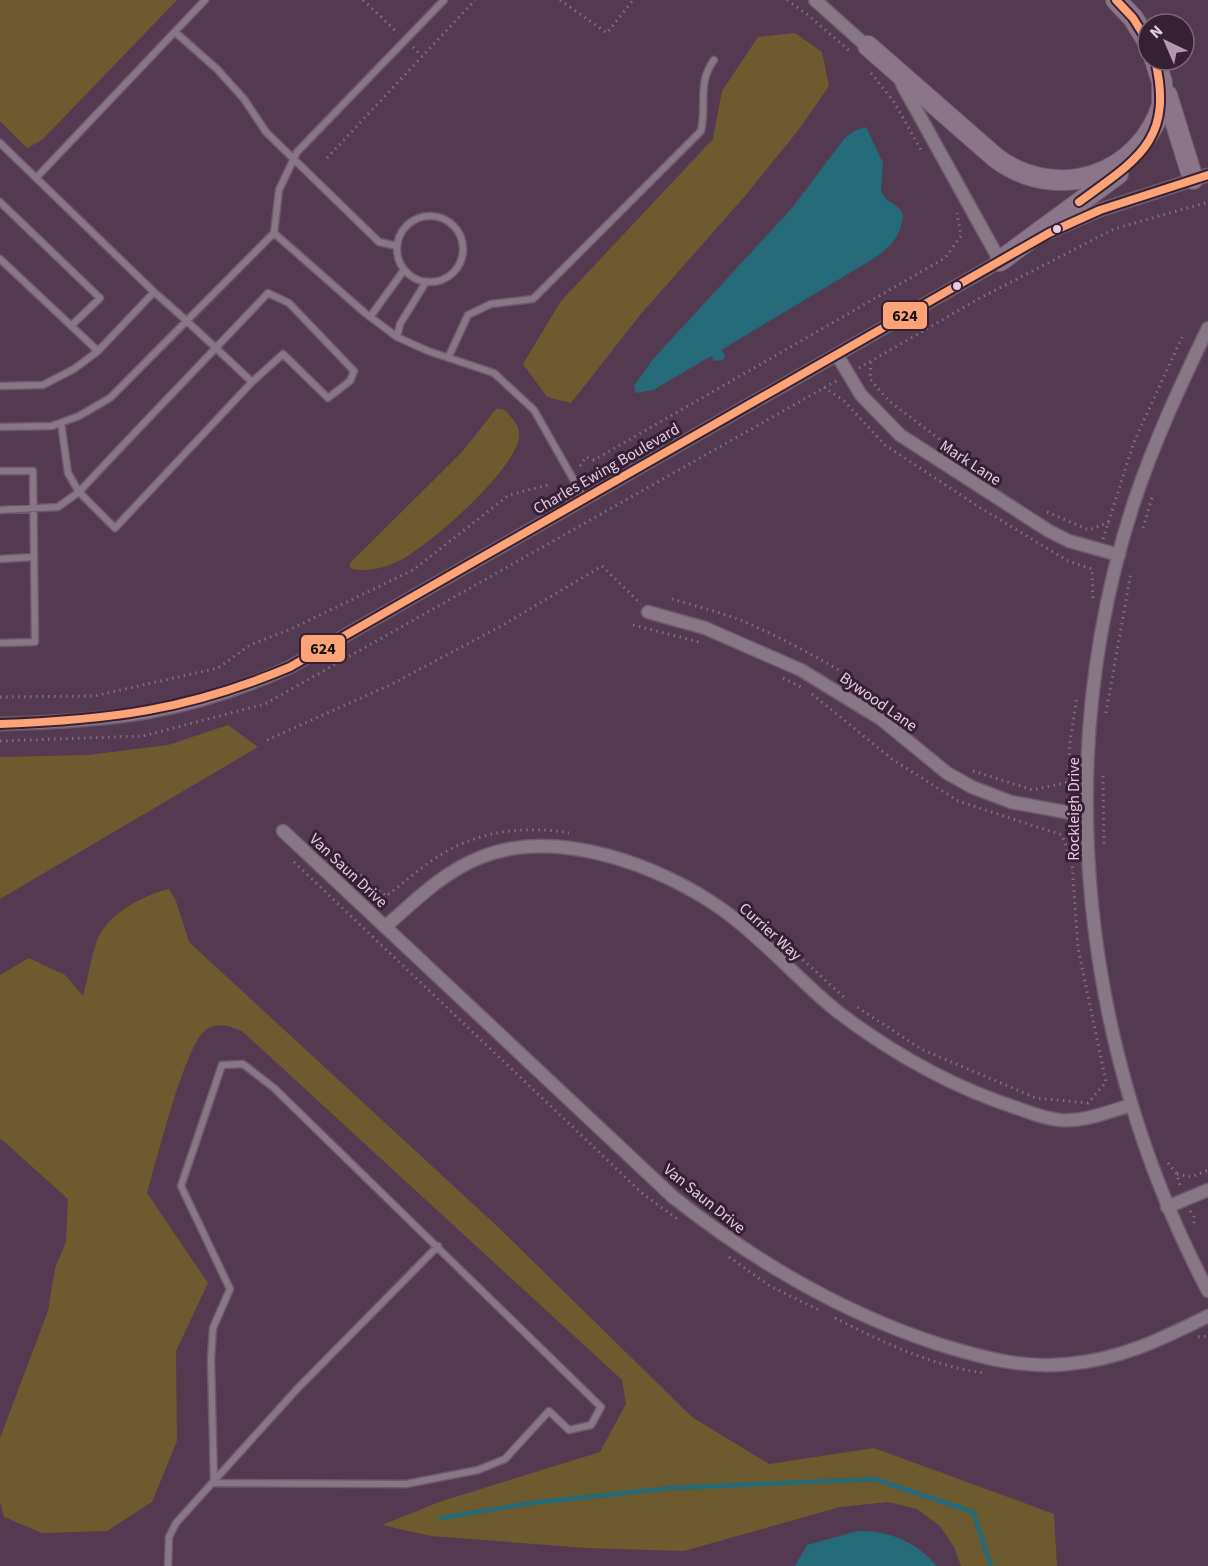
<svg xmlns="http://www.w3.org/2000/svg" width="1208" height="1566" font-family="'Source Sans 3',sans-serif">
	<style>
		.green { fill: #6d5a2e }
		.water { fill: #246a78 }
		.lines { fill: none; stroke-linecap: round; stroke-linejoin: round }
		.stream { stroke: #246a78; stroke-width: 4.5 }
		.lane-casing { stroke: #6f596d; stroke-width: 9 }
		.street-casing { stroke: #6f596d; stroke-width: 15 }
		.primary-casing { stroke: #6f596d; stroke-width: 22 }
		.path { stroke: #80707f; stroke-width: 3; stroke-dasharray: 1.5 4.5; stroke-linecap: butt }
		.lane { stroke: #887886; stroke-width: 6 }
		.street { stroke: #887886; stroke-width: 12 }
		.primary { stroke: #8b7689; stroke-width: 20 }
		.bus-1-casing { stroke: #362134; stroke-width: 12 }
		.bus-1 { stroke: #fea277; stroke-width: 8 }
		.bus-dot { fill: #e7cbe4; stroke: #362134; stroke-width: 2 }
		.labels { text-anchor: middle; stroke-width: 6; stroke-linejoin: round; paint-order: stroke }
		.street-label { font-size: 16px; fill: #e7cbe4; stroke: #362134 }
		.line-badge { stroke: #362134; stroke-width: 2 }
		.pale-badge-label { font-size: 16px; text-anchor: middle; font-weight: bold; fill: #111 }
	</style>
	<rect width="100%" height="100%" fill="#543a51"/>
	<!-- green -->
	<path class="green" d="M0,0h177l-135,140 -15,8 -27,-27z
		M795,33l27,19 7,34 -29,42 -55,68 -105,119 -69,88 -24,-6 -24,-33 38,-63 152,-162 9,-48 36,-54z
		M496,409c8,-1 11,3 15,8 7,8 10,15 7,25 -10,34 -87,102 -119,119 -14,7 -35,12 -49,7v-5l112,-111z
		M228,725l30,22 -258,152v-142l88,-2 80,-10z
		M169,889l7,12 13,41 309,285 194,190 77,47 105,-16 180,66 3,52h-96l-7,-19 -14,-21 -23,-17 -29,-7 -48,5 -156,44 -98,-3 -155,-12 -49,-11 57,-23 161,-50 26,-48 -4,-24 -379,-348c-13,-6 -23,-10 -36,-3 -22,13 -51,135 -60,164l61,90 -32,68 1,90 -25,61 -45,29 -65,2 -38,-16 -4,-15v-64l48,-127 7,-43 11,-26 2,-43 -68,-61v-163l29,-17 36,17 18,21c5,-18 8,-40 15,-58 11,-25 46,-43 71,-49z"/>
	<!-- water -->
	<path class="water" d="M866,127l17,36 -2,28 6,9 10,6 6,8c-1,21 -13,34 -30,45l-152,91 4,5 -2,5 -9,1 -3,-5 -58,34 -17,3 -2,-7 19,-27 139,-151 52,-69 10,-8z
		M857,1531c34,0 58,10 80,35h-142l12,-21z"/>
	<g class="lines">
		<!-- stream -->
		<path class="stream" d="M441,1518l90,-15 140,-15 203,-9 99,33 18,54"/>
		<defs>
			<path id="lane" d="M175,32l42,37 27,30 22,33 113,110 18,4
				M0,143l154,149
				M36,178l169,-178
				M0,202l100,96 -29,28
				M397 249a33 33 0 1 1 66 0a33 33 0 1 1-66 0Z
				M274,233l91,80 32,24 31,14 66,22 40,37 50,88
				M0,259l98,92 56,-59c34,29 66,60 98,90l-137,146 -36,-36c62,-67 126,-132 189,-199l21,10 65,68 -4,10 -22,17 -45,-44 -31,28
				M370,317l34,-47
				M397,337l3,-13 26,-42
				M448,358l20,-43 23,-11 42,-5 168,-168c6,-28 -4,-48 13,-71
				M0,386l43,-1 31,-16 24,-18
				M0,427l52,-1 27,-10 31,-18 164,-165 5,-43 18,-38 147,-152
				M0,471h33l2,171 -35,1
				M0,510l58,-3 21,-15 -11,-19 -7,-50
				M0,559l34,-2
				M243,1064l31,24 327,319 -10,18 -22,5 -20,-19 -44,48 -27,11 -72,14 -192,-1 -3,-124 2,-31 17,-39 -49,-103 41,-121z
				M168,1566l1,-29 7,-14 121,-134 141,-143"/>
			<path id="street" d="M815,0l57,51
				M902,84l98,177
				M1050,232l50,-22 108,-35
				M1208,328c-27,56 -53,112 -73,171 -86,260 -54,551 73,792
				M837,355l24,40 39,40 149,96 20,10 50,14
				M648,612l57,16 96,42 80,49 66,54 25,14 39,15 76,14
				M0,724c112,-3 187,-10 290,-57l714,-408
				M283,831l390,366c81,64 167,115 265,147 42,13 85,25 129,20 52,-4 95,-25 141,-48
				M385,927c30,-26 57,-54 94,-69 76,-32 181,7 244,52 42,30 75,70 115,102 54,41 114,75 179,96 14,5 28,11 43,12 24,2 48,-8 71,-15
				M1167,1207l41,-17"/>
			<path id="primary" d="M1116,0l17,18 15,24
				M868,46l128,112c62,46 146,17 167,-56
				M1155,60l7,22v31
				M1167,95l26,84
				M1000,261l118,-87"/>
		</defs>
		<!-- lane casing -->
		<use href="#lane" class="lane-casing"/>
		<!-- street casing -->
		<use href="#street" class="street-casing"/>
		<!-- primary casing -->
		<use href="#primary" class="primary-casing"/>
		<!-- path -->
		<path class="path" d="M363,0l35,33
			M560,0l47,33 26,-33
			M787,0l21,15 44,38
			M413,47l9,9
			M871,73l23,29 27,48
			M327,158l148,-158
			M871,362l-1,17 19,22 85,64
			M859,368l121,-70 134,-69 94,-27
			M824,387l20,14 41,44 94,62 89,54 24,8 1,32
			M580,466l6,-9 8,3 351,-202 16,-22 -4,-23
			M1047,512l42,18 20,-8
			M1143,528l10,-34
			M1103,539l31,-97 48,-105
			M672,599c23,7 48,13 71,22 45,20 111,53 147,86
			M633,625l70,18
			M783,678l18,9
			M812,694l80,65 66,42 104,34 10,28 6,85 28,134 -18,21 -52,-5 -115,-49 -64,-42
			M0,697l94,-1 124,-28 32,-23 41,-16 122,-59 96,-75 39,-10
			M1106,713l25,-141
			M267,740l123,-55 113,-60 99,-59 39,38
			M0,741l143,-5 122,-32 573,-324
			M973,771l60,19 35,-8 2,-40 7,-46
			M1103,776l1,68
			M319,840l67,56c18,-13 36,-30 56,-42 37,-23 85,-29 127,-21
			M294,862l349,332 37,27
			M754,915l93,85
			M1168,1163l9,11 4,15
			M1177,1174l14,3 17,-7
			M1190,1211l4,6v10
			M729,1257l41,29 51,25
			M835,1318c48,24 98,49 151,55
			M1198,1337l10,-1"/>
		<!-- lane -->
		<use href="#lane" class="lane"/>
		<!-- street -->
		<use href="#street" class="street"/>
		<!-- primary -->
		<use href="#primary" class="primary"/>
		<defs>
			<path id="bus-1" d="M1116,0l17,18 15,24
				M1079,202c59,-43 95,-62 76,-142
				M0,724c110,-4 188,-14 290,-57l759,-434 51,-23 108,-35"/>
		</defs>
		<!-- bus-1 casing -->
		<use href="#bus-1" class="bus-1-casing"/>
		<!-- bus-1 -->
		<use href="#bus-1" class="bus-1"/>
	</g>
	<!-- markers -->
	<g class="bus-dot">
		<circle cx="1057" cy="229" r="5"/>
		<circle cx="957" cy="286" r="5"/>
	</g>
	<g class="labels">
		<!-- street labels -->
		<g class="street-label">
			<text transform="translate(971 462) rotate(33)" y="6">Mark Lane</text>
			<text transform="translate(606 468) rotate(-30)" y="6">Charles Ewing Boulevard</text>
			<text transform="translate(879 701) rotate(35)" y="6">Bywood Lane</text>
			<text transform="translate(1073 809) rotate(-90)" y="6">Rockleigh Drive</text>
			<text transform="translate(349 870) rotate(43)" y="6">Van Saun Drive</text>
			<text transform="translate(771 931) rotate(42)" y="6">Currier Way</text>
			<text transform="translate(705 1198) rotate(39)" y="6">Van Saun Drive</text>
		</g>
	</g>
	<g class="line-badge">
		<rect x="882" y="301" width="46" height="29" rx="6" fill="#fea277"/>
		<rect x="300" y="634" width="46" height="29" rx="6" fill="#fea277"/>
	</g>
	<g class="pale-badge-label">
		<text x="905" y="321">624</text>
		<text x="323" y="654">624</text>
	</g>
	<!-- north arrow -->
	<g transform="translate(1166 42) rotate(316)"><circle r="28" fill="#362134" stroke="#7d657a" stroke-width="1.5"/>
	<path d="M0-4.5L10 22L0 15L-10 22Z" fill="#b498b1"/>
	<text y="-9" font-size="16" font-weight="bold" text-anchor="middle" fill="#e7cbe4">N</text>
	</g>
</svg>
